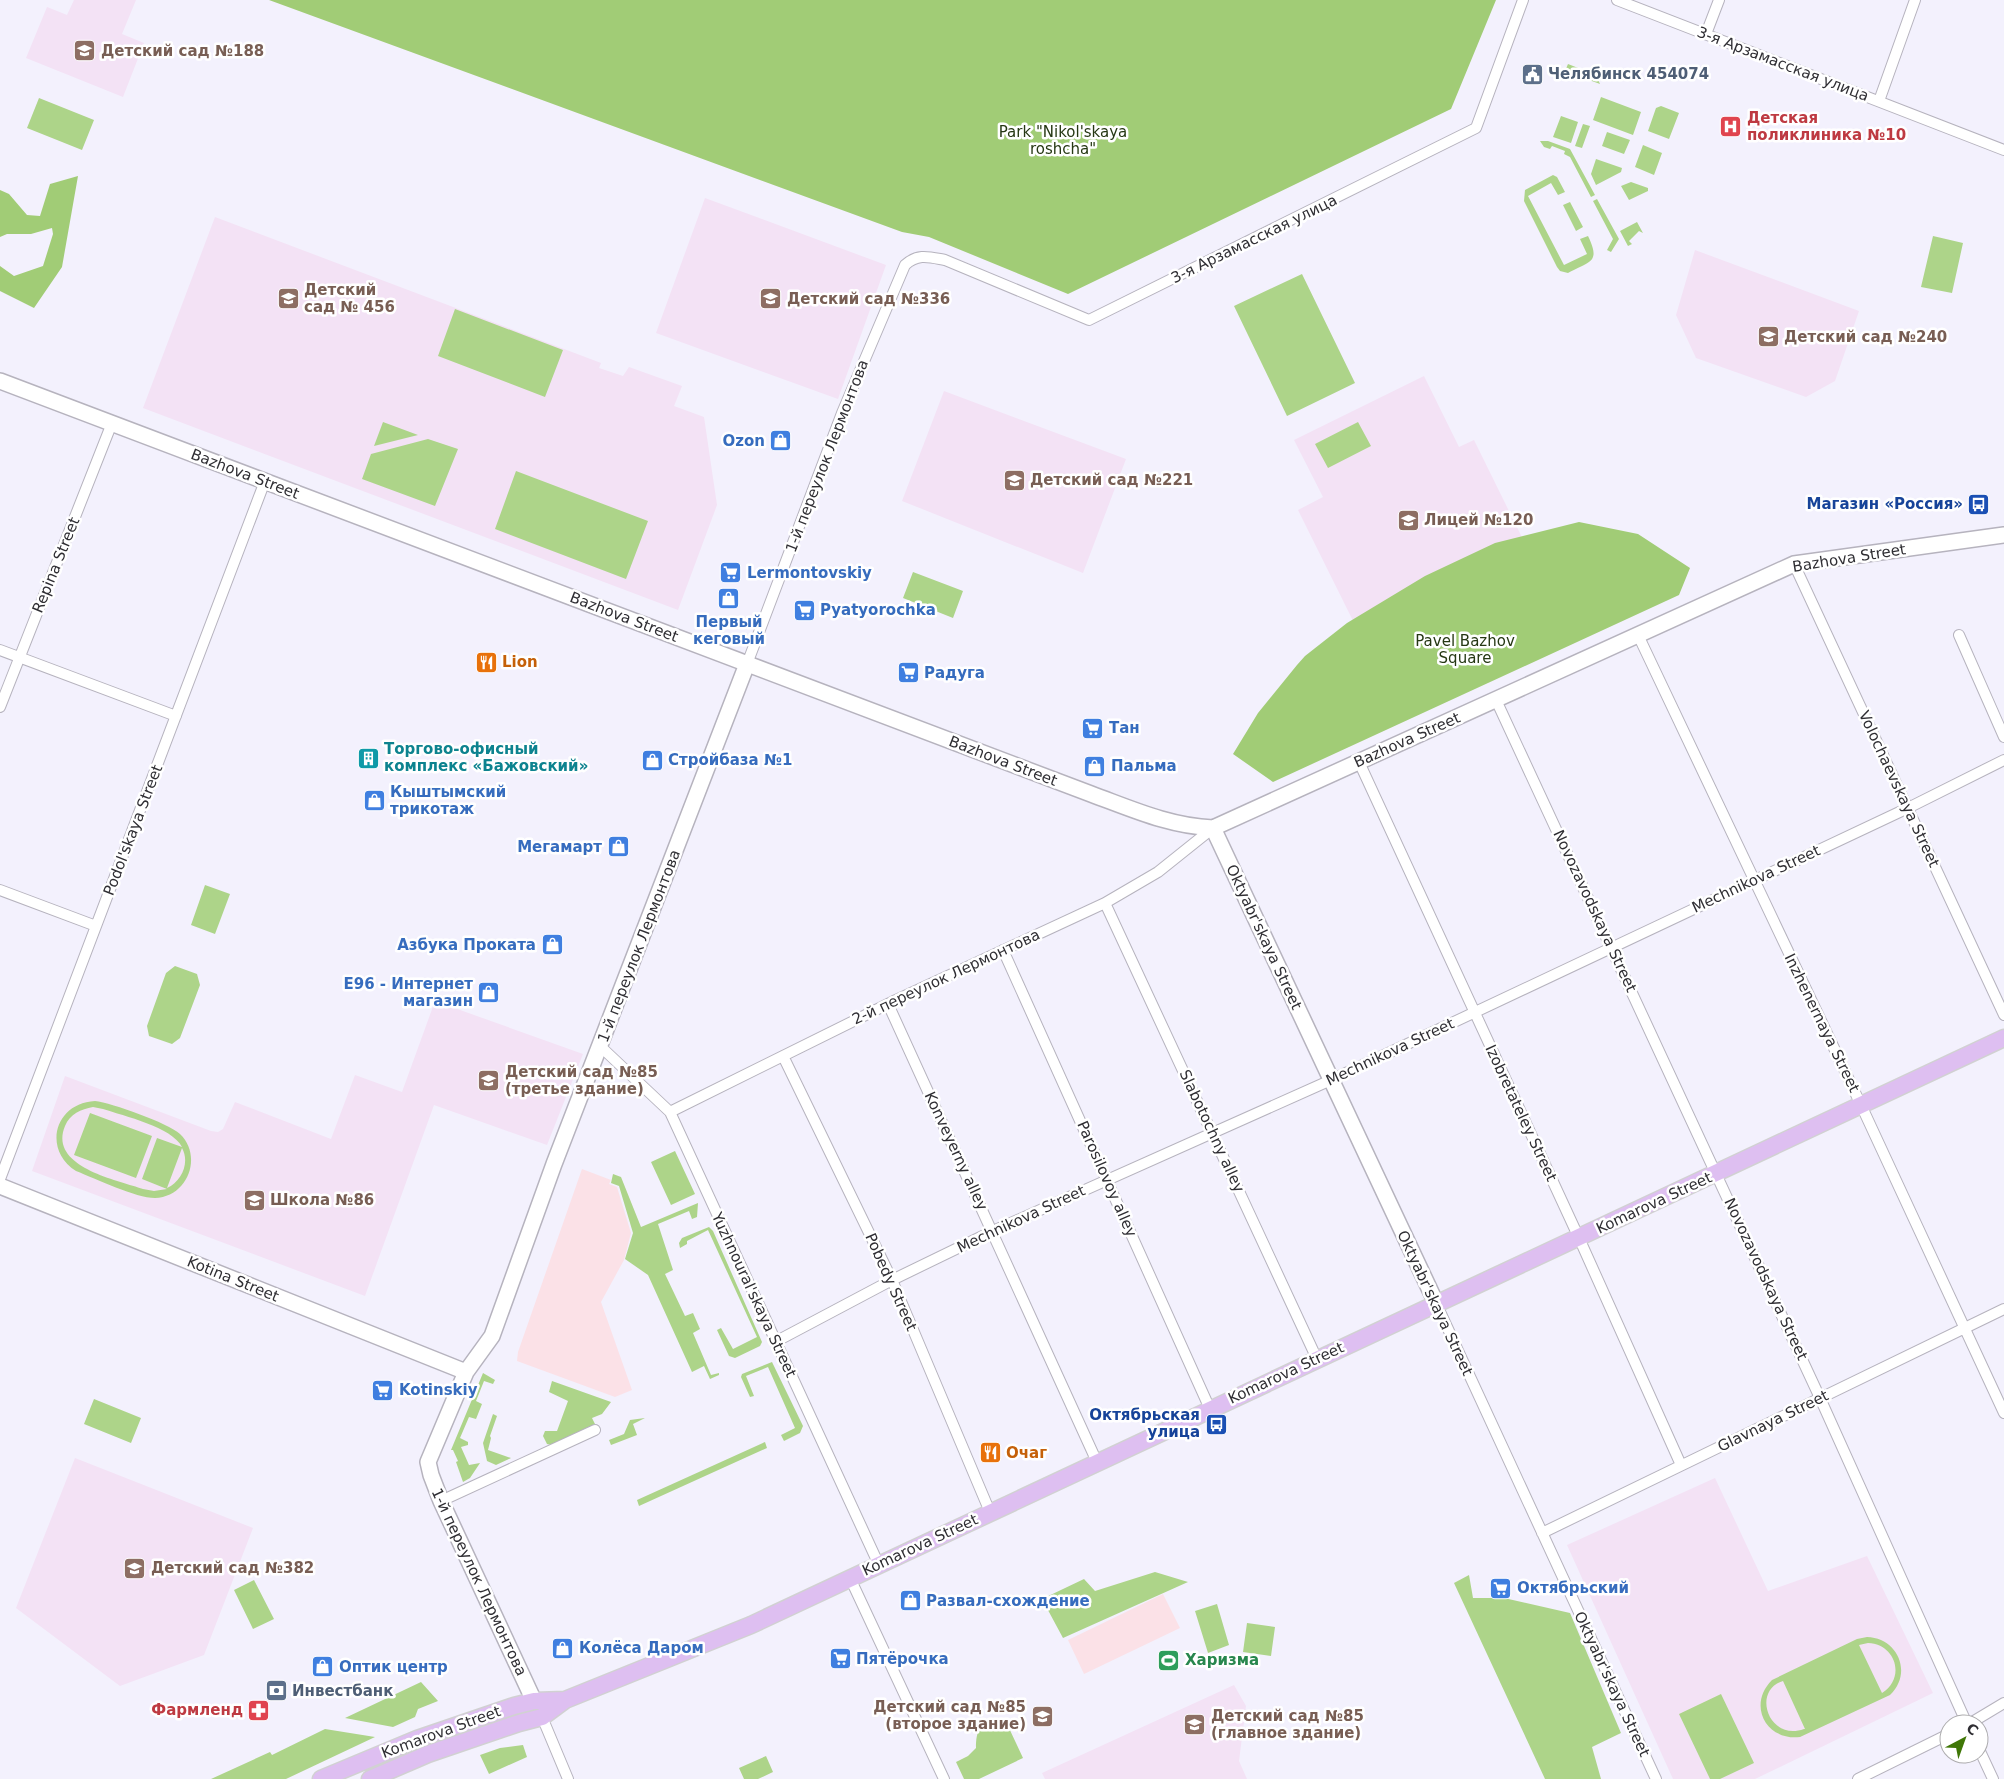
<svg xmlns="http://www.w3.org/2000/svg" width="2004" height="1779" font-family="'DejaVu Sans',sans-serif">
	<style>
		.industrial { fill: #fbe1e7 }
		.education { fill: #f3e2f5 }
		.green { fill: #add489; fill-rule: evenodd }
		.forest { fill: #a1cc76 }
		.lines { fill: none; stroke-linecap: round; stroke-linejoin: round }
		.street-casing { stroke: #b6b3be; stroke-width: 12 }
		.secondary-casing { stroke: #b6b3be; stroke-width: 18 }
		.primary-casing { stroke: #d1d1d2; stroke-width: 19 }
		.street { stroke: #fff; stroke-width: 10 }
		.secondary { stroke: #fff; stroke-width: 15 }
		.primary { stroke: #debff1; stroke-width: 16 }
		.labels { text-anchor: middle; stroke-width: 5; stroke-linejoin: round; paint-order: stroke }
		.education-label { font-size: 15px; font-weight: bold; fill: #785e54; stroke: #fff; text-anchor: start }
		.street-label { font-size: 15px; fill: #2f2e33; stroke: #fff }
		.service-label { font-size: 15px; font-weight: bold; fill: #4e5e75; stroke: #fff; text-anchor: start }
		.health-label { font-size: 15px; font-weight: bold; fill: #be3a42; stroke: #fff; text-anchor: start }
		.park-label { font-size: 15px; fill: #263814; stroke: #fff }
		.shop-label { font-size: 15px; font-weight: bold; fill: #366cbe; stroke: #fff; text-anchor: start }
		.transit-label { font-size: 15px; font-weight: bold; fill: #164399; stroke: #fff; text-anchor: end }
		.food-label { font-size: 15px; font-weight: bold; fill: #c56008; stroke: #fff; text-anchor: start }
		.culture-label { font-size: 15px; font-weight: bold; fill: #0d838f; stroke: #fff; text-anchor: start }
		.leisure-label { font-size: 15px; font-weight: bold; fill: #27864d; stroke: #fff; text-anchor: start }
	</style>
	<rect width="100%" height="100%" fill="#f3f1fd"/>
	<!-- industrial -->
	<path class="industrial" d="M582,1169l29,11 -2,4 8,3 14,46 -7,27 -23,42 31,88 -17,7 -98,-36 1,-9z
		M1163,1594l17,34 -96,46 -16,-34z"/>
	<!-- education -->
	<path class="education" d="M74,0h62l-14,34 22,9 -21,54 -97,-39 21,-51 20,8z
		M705,198l181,67 -48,134 -182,-66z
		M215,217l386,146 -2,5 24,8 6,-9 53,19 -8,20 30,11 13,88 -39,105 -535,-202z
		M1695,250l164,61 -24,70 -29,16 -110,-39 -20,-43z
		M1424,376l35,71 15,-7 66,134 -169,83 -73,-147 25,-13 -29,-57z
		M944,391l182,68 -43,114 -181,-72z
		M435,1001l148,53 -36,91 -113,-40 -69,191 -333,-125 33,-95 146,55 7,1 5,-3 12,-27 96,37 24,-64 47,17z
		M75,1458l178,70 -49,127 -84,31 -104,-78z
		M1715,1478l53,113 99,-35 66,137 -178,86h-82l-106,-234z
		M1234,1685l12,21 -7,55 8,18h-202l-3,-6z"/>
	<!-- green -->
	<path class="green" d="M1568,64l28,11 4,9 -35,-13z
		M1601,97l40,15 -8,23 -40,-15z
		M39,98l55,22 -12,30 -55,-22z
		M1661,106l18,7 -10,26 -21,-8 8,-23z
		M1561,116l17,6 -7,21 -18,-6z
		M1583,124l7,2 -8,22 -7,-2z
		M1607,132l23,8 -6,14 -22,-8z
		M1540,141h8l22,8 25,46 -4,2 -21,-40 -6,-3 1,-3 -13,-5 -2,3 -6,-2z
		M1643,145l19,8 -8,22 -19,-8z
		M1596,159l26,9 -1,4 -25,13 -5,-11z
		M1553,175l4,2 8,15 -7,3 -7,-12 -23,13 36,69 23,-11 -7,-15 8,-3c13,27 2,25 -20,37l-8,-2 -3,-4 -33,-66 1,-11z
		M1631,182l17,6v3l-19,9 -8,-14z
		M1597,199l22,40 -8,13 -4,-2 6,-11 -20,-38z
		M1570,202l13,25 -7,4 -13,-26z
		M1637,222l6,11 -4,-2 -10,10 3,3 -4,2 -8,-15z
		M1933,236l30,7 -11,50 -31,-6z
		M1302,274l53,109 -68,33 -53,-110z
		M455,309l108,41 -18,47 -107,-41z
		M383,422l35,13 -44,11z
		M1358,422l13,24 -43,22 -13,-24z
		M428,439l30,10 -23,57 -73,-27 9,-25z
		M516,471l132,50 -22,58 -131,-50z
		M913,572l50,19 -10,27 -50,-20z
		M205,885l25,9 -15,40 -24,-9z
		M175,966l22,8 3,11 -20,53 -8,6 -23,-8 -2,-10 19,-53z
		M95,1101c17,2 73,22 85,33 23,22 8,63 -25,64 -19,0 -59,-19 -79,-27 -34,-22 -21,-68 19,-70zM93,1107l10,2c21,7 69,18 79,38l-25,-9 -15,41 25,10 -13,2 -11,-2c-26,-9 -95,-22 -78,-63 5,-12 16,-17 28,-19zM182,1148c8,14 0,33 -15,40z
		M90,1113l62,23 -16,42 -62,-23z
		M675,1151l20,43 -24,11 -20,-43z
		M613,1174l8,3 20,50 57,-24 -1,14 -5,2 -3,-8 -31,13 15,46 -8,4 20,42 8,-3 7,16 -7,4 18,42 8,-2v2l-9,4 -6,-13 -12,6 -44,-97 -23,-16 8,-26 -14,-47 -8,-3z
		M709,1227l4,4 49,111 -2,4 -25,12 -6,-2 -12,-26 4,-2 12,21 24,-12 -49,-107 -21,11v3l-7,4 -1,-5 3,-5z
		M772,1362l31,64 -3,7 -16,8 -3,-6 14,-7 -27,-61 -22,9 8,20 -4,1 -9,-20 1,-3z
		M483,1373l12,7 -2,4 -9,-3 -8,20 6,3 -6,15 -7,-2 -9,21 8,4v3l-7,2 8,18 11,-2 -10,15 -7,4 -7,-20 2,-1 -5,-11h-2z
		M552,1381l59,21 -9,12 -10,4 3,6 -44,21 -4,-1 -4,-8 2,-5h12l11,-30 -19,-9z
		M94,1399l47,19 -10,25 -47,-19z
		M493,1414l4,2 -7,20 1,2 -3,12 23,8 -15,7 -9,-4 -4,-18z
		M645,1418l-12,6 4,11 -26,10 -2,-5 15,-6 6,-14z
		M765,1442l2,6 -128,58 -2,-6z
		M1155,1572l33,10 -125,56 -21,-39 42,-20 11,12z
		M1469,1575l4,23h31l66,15 51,120 -29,14 9,32h-56l-91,-196z
		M254,1580l20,39 -21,10 -19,-39z
		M1217,1604l12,41 -21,8 -13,-42z
		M1247,1623l28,4 -4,29 -28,-4z
		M1867,1637c31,1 46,36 23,58l-90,42c-34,4 -53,-32 -28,-57l85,-41zM1868,1643c28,1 38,35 14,50l-23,-48zM1783,1681l22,48h-1c-35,13 -53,-38 -21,-48z
		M421,1682l17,19 -20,8 -3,8 -22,10 -48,-9z
		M1721,1694l33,69 -34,16h-10l-31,-65z
		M999,1719l9,7 15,32 -44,21h-15l-8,-17 12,-6 8,-8c0,-18 4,-26 23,-29z
		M325,1729l50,8 -89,42h-75l59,-27 2,3z
		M523,1745l4,12 -38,17 -9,-19 20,-7z
		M766,1756l7,16 -15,7h-14l-5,-11z"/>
	<!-- forest -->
	<path class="forest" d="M269,0h1227l-45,109 -383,185 -139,-57 -27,-5z
		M78,176l-16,91 -28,41 -34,-17v-25l14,10 29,-10 10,-32 -1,-6 -21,6h-24l-7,3v-47l9,4 18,21 13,1 10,-32z
		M1579,522l59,12 52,34 -11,27 -406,187 -40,-28 25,-41 39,-48 8,-9 42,-33 78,-47 70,-33z"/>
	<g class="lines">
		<defs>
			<path id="street" d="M1617,0l387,150
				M1706,34l13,-34
				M1879,101l36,-101
				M1794,564l210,451
				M1638,635l223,470 143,308
				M1959,635l45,102
				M0,650l176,66
				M747,664l95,-251 63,-148c13,-12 24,-8 40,-5l144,60 387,-192 47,-128
				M1496,700l324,698 147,326
				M0,707l112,-284
				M1359,762l220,476 102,227
				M0,890l96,36
				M1105,903l212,456
				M1003,950l207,459
				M888,1004l209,458
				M600,1046l70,66 209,453
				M783,1056l109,224 98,232
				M670,1112l226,-112 209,-97 53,-31 55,-44
				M0,1179l265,-698
				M1436,1303l220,476
				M775,1342l117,-62 101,-49 338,-151 577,-272 96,-48
				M441,1501l154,-71
				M1542,1533l462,-224
				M850,1578l94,201
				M542,1717l26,62
				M1969,1724l35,-21
				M1979,1749l14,30
				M1858,1779l91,-45"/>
			<path id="secondary" d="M0,381l1091,413c41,15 78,32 122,34l581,-264 210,-29
				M1213,828l223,475
				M0,1186l466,186
				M534,1701l-93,-200 -10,-26 -3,-13 38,-90 26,-36 62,-172 193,-500"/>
			<path id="primary" d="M321,1779l96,-40 97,-33 20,-5 31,-1
				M370,1779l58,-25 91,-31 23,-6 23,-17 186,-75 1253,-587"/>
		</defs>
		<!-- street casing -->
		<use href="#street" class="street-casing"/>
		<!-- secondary casing -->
		<use href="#secondary" class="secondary-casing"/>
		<!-- primary casing -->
		<use href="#primary" class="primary-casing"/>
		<!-- street -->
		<use href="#street" class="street"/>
		<!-- secondary -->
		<use href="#secondary" class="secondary"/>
		<!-- primary -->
		<use href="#primary" class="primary"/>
	</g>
	<!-- icons -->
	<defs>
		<symbol id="school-square" viewBox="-11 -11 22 22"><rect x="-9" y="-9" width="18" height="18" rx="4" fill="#8d6e63" stroke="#fff"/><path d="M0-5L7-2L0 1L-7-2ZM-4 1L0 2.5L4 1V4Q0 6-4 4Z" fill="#fff"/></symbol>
		<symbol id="civic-square" viewBox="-11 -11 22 22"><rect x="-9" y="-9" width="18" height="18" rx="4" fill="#5c6f8a" stroke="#fff"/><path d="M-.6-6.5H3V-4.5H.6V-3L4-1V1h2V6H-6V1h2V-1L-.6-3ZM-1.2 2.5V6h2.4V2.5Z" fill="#fff"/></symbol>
		<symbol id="hospital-square" viewBox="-11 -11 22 22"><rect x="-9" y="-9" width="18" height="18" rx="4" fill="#e0444e" stroke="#fff"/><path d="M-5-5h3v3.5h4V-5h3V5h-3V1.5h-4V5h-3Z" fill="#fff"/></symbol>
		<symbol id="shop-square" viewBox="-11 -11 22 22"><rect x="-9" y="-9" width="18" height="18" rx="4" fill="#3f7fe0" stroke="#fff"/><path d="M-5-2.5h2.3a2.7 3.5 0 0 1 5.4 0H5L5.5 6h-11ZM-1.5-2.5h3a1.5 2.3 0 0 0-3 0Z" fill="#fff"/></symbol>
		<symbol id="bus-square" viewBox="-11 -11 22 22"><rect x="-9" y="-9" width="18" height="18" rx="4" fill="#1a4fb4" stroke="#fff"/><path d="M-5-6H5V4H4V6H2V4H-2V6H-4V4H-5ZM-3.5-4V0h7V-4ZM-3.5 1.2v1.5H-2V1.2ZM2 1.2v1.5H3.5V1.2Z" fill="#fff"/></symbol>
		<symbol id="supermarket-square" viewBox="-11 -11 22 22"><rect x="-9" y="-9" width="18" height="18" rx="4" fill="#3f7fe0" stroke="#fff"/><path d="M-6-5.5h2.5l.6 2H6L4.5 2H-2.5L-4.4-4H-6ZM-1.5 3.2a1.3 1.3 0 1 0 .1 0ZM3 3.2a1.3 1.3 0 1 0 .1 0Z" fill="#fff"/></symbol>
		<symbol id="restaurant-square" viewBox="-11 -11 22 22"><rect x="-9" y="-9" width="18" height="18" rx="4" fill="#e8710a" stroke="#fff"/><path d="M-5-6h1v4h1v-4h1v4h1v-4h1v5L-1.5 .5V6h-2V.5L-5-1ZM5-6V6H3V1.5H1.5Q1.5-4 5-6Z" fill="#fff"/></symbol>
		<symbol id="building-square" viewBox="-11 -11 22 22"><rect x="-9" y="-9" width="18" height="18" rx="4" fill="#0f9aa8" stroke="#fff"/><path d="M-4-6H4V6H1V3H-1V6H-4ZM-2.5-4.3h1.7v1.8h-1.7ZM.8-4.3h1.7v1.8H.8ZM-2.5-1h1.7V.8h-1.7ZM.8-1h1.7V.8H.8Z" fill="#fff"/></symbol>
		<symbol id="stadium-square" viewBox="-11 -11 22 22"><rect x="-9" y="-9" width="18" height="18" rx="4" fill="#2e9e5b" stroke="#fff"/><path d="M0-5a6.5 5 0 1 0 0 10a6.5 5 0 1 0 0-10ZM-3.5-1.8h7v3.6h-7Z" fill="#fff"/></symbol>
		<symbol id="bank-square" viewBox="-11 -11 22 22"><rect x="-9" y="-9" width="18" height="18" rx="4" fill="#5c6f8a" stroke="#fff"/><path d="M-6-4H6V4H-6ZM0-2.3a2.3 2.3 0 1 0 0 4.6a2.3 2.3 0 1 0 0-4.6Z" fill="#fff"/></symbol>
		<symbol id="pharmacy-square" viewBox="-11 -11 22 22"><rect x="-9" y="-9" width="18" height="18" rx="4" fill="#e0444e" stroke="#fff"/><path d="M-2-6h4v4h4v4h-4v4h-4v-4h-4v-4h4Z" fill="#fff"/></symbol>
	</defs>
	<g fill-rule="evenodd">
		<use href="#school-square" x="72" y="38" width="25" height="25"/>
		<use href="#civic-square" x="1520" y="62" width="25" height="25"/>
		<use href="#hospital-square" x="1718" y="114" width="25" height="25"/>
		<use href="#school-square" x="276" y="286" width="25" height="25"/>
		<use href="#school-square" x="758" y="286" width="25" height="25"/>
		<use href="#school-square" x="1756" y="324" width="25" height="25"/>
		<use href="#shop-square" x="768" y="428" width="25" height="25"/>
		<use href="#school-square" x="1002" y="468" width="25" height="25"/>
		<use href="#bus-square" x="1966" y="492" width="25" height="25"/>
		<use href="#school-square" x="1396" y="508" width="25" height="25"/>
		<use href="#supermarket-square" x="718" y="560" width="25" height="25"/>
		<use href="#shop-square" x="716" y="586" width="25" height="25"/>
		<use href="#supermarket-square" x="792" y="598" width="25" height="25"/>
		<use href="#restaurant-square" x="474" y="650" width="25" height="25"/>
		<use href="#supermarket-square" x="896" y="660" width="25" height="25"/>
		<use href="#supermarket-square" x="1080" y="716" width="25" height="25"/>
		<use href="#building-square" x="356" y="746" width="25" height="25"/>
		<use href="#shop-square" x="640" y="748" width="25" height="25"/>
		<use href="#shop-square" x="1082" y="754" width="25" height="25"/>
		<use href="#shop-square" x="362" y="788" width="25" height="25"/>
		<use href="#shop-square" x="606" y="834" width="25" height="25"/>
		<use href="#shop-square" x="540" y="932" width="25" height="25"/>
		<use href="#shop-square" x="476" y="980" width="25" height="25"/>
		<use href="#school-square" x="476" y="1068" width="25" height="25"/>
		<use href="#school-square" x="242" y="1188" width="25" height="25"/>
		<use href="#supermarket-square" x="370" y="1378" width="25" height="25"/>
		<use href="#bus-square" x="1204" y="1412" width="25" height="25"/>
		<use href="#restaurant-square" x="978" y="1440" width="25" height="25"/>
		<use href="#school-square" x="122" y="1556" width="25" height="25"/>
		<use href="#supermarket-square" x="1488" y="1576" width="25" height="25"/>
		<use href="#shop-square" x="898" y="1588" width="25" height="25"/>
		<use href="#shop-square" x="550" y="1636" width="25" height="25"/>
		<use href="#supermarket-square" x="828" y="1646" width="25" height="25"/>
		<use href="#stadium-square" x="1156" y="1648" width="25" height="25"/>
		<use href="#shop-square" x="310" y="1654" width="25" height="25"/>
		<use href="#bank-square" x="264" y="1678" width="25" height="25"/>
		<use href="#pharmacy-square" x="246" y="1698" width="25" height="25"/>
		<use href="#school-square" x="1030" y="1704" width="25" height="25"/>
		<use href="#school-square" x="1182" y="1712" width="25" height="25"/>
	</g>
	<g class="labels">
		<!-- education labels -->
		<g class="education-label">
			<text x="101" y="56">Детский сад №188</text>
			<text x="304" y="295">Детский<tspan x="304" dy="17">сад № 456</tspan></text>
			<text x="787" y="304">Детский сад №336</text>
			<text x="1784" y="342">Детский сад №240</text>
			<text x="1030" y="485">Детский сад №221</text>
			<text x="1424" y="525">Лицей №120</text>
			<text x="505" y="1077">Детский сад №85<tspan x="505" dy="17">(третье здание)</tspan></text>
			<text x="270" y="1205">Школа №86</text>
			<text x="151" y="1573">Детский сад №382</text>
			<text x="1026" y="1712" text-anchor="end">Детский сад №85<tspan x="1026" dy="17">(второе здание)</tspan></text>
			<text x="1211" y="1721">Детский сад №85<tspan x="1211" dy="17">(главное здание)</tspan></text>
		</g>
		<!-- street labels -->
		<g class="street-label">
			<text transform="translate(1783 64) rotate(21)" y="5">3-я Арзамасская улица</text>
			<text transform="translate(1254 239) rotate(-26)" y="5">3-я Арзамасская улица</text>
			<text transform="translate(827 456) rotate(-69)" y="5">1-й переулок Лермонтова</text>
			<text transform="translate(245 474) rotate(21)" y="5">Bazhova Street</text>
			<text transform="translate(1849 558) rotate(-9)" y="5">Bazhova Street</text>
			<text transform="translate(56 565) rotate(-68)" y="5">Repina Street</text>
			<text transform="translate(624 617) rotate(21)" y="5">Bazhova Street</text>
			<text transform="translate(1407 740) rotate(-24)" y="5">Bazhova Street</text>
			<text transform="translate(1003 761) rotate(21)" y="5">Bazhova Street</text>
			<text transform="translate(1899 789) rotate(65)" y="5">Volochaevskaya Street</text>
			<text transform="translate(133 830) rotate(-69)" y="5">Podol'skaya Street</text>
			<text transform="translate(1756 879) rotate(-25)" y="5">Mechnikova Street</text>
			<text transform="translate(1595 911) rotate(65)" y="5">Novozavodskaya Street</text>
			<text transform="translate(1264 937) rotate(65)" y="5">Oktyabr'skaya Street</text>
			<text transform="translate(639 946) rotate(-69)" y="5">1-й переулок Лермонтова</text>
			<text transform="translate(946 977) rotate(-25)" y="5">2-й переулок Лермонтова</text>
			<text transform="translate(1822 1023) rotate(64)" y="5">Inzhenernaya Street</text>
			<text transform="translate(1390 1052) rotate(-25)" y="5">Mechnikova Street</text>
			<text transform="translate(1521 1113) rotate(65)" y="5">Izobretateley Street</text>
			<text transform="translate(1212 1131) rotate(65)" y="5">Slabotochny alley</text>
			<text transform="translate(956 1151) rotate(65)" y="5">Konveyerny alley</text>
			<text transform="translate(1107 1179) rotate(66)" y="5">Parosilovoy alley</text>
			<text transform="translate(1654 1203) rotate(-25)" y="5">Komarova Street</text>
			<text transform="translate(1021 1219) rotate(-25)" y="5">Mechnikova Street</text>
			<text transform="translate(233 1279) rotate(22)" y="5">Kotina Street</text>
			<text transform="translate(1766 1279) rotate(65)" y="5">Novozavodskaya Street</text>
			<text transform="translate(891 1282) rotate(66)" y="5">Pobedy Street</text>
			<text transform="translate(754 1295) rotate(65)" y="5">Yuzhnoural'skaya Street</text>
			<text transform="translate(1435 1303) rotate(65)" y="5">Oktyabr'skaya Street</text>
			<text transform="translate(1286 1373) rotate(-25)" y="5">Komarova Street</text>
			<text transform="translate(1773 1421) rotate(-26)" y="5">Glavnaya Street</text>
			<text transform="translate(920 1545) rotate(-25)" y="5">Komarova Street</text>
			<text transform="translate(479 1582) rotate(65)" y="5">1-й переулок Лермонтова</text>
			<text transform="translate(1612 1684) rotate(65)" y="5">Oktyabr'skaya Street</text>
			<text transform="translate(441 1732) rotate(-20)" y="5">Komarova Street</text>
		</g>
		<!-- service labels -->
		<g class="service-label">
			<text x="1548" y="79">Челябинск 454074</text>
			<text x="292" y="1696">Инвестбанк</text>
		</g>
		<!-- health labels -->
		<g class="health-label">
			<text x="1747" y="123">Детская<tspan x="1747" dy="17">поликлиника №10</tspan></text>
			<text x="243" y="1715" text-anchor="end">Фармленд</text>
		</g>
		<!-- park labels -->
		<g class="park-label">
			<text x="1063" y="137">Park "Nikol'skaya<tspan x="1063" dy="17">roshcha"</tspan></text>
			<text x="1465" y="646">Pavel Bazhov<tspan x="1465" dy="17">Square</tspan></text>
		</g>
		<!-- shop labels -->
		<g class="shop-label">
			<text x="765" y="446" text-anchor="end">Ozon</text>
			<text x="747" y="578">Lermontovskiy</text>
			<text x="820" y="615">Pyatyorochka</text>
			<text x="729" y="627" text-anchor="middle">Первый<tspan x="729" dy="17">кеговый</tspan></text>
			<text x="924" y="678">Радуга</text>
			<text x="1109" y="733">Тан</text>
			<text x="668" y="765">Стройбаза №1</text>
			<text x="1111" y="771">Пальма</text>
			<text x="390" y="797">Кыштымский<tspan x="390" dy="17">трикотаж</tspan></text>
			<text x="602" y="852" text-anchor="end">Мегамарт</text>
			<text x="536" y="950" text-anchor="end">Азбука Проката</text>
			<text x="473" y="989" text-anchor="end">Е96 - Интернет<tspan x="473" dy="17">магазин</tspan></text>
			<text x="399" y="1395">Kotinskiy</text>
			<text x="1517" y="1593">Октябрьский</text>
			<text x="926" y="1606">Развал-схождение</text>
			<text x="579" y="1653">Колёса Даром</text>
			<text x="856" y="1664">Пятёрочка</text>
			<text x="339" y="1672">Оптик центр</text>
		</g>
		<!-- transit labels -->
		<g class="transit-label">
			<text x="1963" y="509">Магазин «Россия»</text>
			<text x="1200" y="1420">Октябрьская<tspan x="1200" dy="17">улица</tspan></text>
		</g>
		<!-- food labels -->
		<g class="food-label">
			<text x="502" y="667">Lion</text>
			<text x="1006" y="1458">Очаг</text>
		</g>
		<!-- culture labels -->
		<g class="culture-label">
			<text x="384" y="754">Торгово-офисный<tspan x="384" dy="17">комплекс «Бажовский»</tspan></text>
		</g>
		<!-- leisure labels -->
		<g class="leisure-label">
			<text x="1185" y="1665">Харизма</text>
		</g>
	</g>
	<!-- north arrow -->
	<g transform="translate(1964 1739) rotate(41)"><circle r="24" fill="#ffffff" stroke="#acabad"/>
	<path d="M0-4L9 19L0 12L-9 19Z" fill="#407707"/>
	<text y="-8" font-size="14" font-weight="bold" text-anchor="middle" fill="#2f2e33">С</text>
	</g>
</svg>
